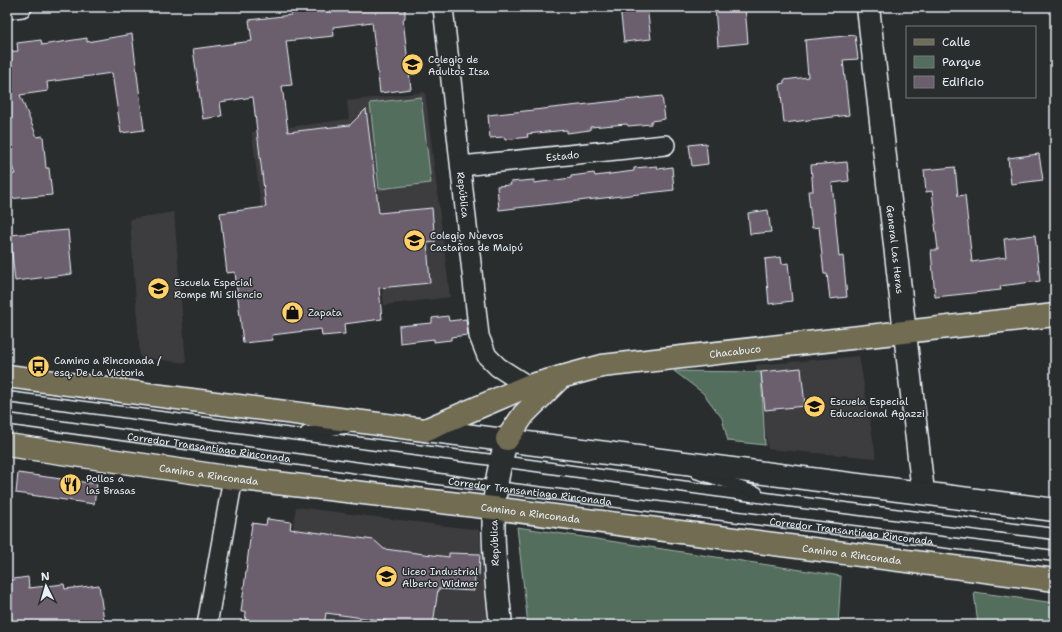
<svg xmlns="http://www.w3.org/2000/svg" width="1062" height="632" font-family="'Shantell Sans',sans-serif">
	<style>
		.built { fill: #3e3c41 }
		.green { fill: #536e5d; stroke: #9eb0aa }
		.building { fill: #6c5f6d; stroke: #e8f1f8 }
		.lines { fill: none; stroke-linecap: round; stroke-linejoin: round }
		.lane-casing { stroke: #e8f1f8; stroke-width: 13 }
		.street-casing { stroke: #e8f1f8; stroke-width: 22 }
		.secondary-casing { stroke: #e8f1f8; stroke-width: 25 }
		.primary-casing { stroke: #e8f1f8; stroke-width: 25 }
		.lane { stroke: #2a2d2e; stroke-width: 10 }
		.street { stroke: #2a2d2e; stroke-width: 19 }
		.secondary { stroke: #2a2d2e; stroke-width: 22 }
		.primary { stroke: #726c52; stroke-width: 22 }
		.labels { text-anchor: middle; stroke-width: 3; stroke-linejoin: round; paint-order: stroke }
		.poi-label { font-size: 10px; fill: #e8f1f8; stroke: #2a2d2e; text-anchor: start }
		.street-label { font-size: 10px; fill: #e8f1f8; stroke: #2a2d2e }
	</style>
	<rect width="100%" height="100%" fill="#2a2d2e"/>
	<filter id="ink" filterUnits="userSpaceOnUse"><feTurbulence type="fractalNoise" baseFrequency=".025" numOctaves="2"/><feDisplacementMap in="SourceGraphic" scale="8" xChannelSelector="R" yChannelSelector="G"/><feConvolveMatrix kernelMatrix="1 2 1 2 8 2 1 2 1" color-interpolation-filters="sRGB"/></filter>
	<g filter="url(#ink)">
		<!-- built -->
		<path class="built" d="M425,92l25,205 -66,8 -7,-58 -110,12 -15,-127 97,-13 -2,-18z
			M174,212l12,151 -46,-6 -10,-138z
			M859,356l17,102 -108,-9 -12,-84z
			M296,507l183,23 11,95h-210z"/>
		<!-- green -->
		<path class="green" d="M421,97l10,86 -52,6 -9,-86z
			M674,371l87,1 4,73 -37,-4 -6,-23 -19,-25z
			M517,527l324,49 -3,49h-310z
			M974,592l81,11v22h-77z"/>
		<!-- building -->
		<path class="building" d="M344,7h61v11l-2,1 8,70 -31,4 -8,-71 -39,5 1,9 -48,5 6,44 -10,1 6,46 62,-7 16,-16 13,104 53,-5 3,34 -8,1 3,40 -51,5 3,31 -38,5 1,10 -23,2 -1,-7 -49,6 1,5 -30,3 -8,-71 -8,1 -7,-60 46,-6 -13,-110 -33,5 2,14 -19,3 -10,-70 59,-8 -3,-21 42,-5v-2z
			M620,7h27l4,32 -27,3z
			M715,7h30l3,36 -30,3z
			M132,34l12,96 -23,3 -9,-60 -65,9 1,9 -28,4 17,42 6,-1 3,32h3l3,27 -45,4v-24l8,-1 -8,-20v-90l2,4 -2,-16 11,-1 -1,-8 24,-3 1,5 45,-7v4z
			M855,35l3,24 -15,1 6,55 -65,8 -4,-39 4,-1v-3l24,-3 -3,-37z
			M662,96l3,23 -14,2v3l-23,2 -1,-2 -37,3v3l-23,3v-3l-40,4 1,3 -23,3 -1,-3 -14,1 -2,-23z
			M706,143l2,21 -16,2 -3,-21z
			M1039,154l4,26 -32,4 -3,-26z
			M847,162l2,19 -17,2 7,74 4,-1 4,41 -17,2 -3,-25h-3l-5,-47 -7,1 -4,-37h5l-2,-26z
			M657,166l1,3 14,-2 2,23 -175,20 -2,-24 14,-1 -1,-3 24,-2v3l37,-5v-2l23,-3 1,3 39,-5v-3z
			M955,167l3,29 7,-1 7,67 34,-5 -2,-18 31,-4 5,46 -40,5 1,4 -66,7 -4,-47h7l-3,-26h1l-4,-33 -6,1 -2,-22z
			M768,210l3,22 -21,2 -2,-21z
			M68,230l4,44 -57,7 -5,-46z
			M781,257l1,7 6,-1 4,38 -23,3 -4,-45z
			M448,316l1,5 17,-2 2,16 -17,2v3l-17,2v-3l-34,4 -1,-17 33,-3v-5z
			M801,368l4,38 -40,4 -4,-38z
			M18,473l79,11 -3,20 -78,-11z
			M267,519l24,3 -1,7 84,11 10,9 65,8v-4l31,1 -1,22h-4l-1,15 -36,-2 -5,36h-47v-4l-60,-8 -2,12h-79l1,-13h-5l11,-89 14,2z
			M28,577l1,11 35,-4 1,5 34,-4 5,35 -51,5h-43l-3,-45z"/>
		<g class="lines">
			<defs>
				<g id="lane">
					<path d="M7,397l493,64 288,40 267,33"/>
					<path id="s1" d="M7,419l489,68 559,69"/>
					<path d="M306,432l40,-4"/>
					<path d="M696,473l61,19"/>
				</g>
				<g id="street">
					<path id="s2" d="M443,7l36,329 8,20 11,11 30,19"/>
					<path d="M7,9l15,-2"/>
					<path id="s3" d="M461,166l204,-21"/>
					<path d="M207,625l26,-147"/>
				</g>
				<g id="secondary">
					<path id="s4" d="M868,7l55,485"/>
					<path d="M425,430l630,80"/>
					<path d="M501,625c-7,-66 -15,-122 6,-186"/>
				</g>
				<g id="primary">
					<path id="s5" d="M7,376l418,54 103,-44 74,-20 453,-51"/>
					<path d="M507,439l17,-25 37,-37"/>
					<path id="s6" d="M7,445l226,33 260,30 562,72"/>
				</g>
			</defs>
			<!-- lane casing -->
			<use href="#lane" class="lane-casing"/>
			<!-- street casing -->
			<use href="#street" class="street-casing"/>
			<!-- secondary casing -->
			<use href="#secondary" class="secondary-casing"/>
			<!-- primary casing -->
			<use href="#primary" class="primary-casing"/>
			<!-- lane -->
			<use href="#lane" class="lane"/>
			<!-- street -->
			<use href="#street" class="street"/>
			<!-- secondary -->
			<use href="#secondary" class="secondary"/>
			<!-- primary -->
			<use href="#primary" class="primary"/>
		</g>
	</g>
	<!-- icons -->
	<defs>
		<symbol id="school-disc" viewBox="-11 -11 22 22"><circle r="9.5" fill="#ffd166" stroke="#2a2d2e"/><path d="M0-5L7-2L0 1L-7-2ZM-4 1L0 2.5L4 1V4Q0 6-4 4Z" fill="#111"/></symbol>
		<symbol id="shop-disc" viewBox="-11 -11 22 22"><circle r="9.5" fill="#ffd166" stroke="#2a2d2e"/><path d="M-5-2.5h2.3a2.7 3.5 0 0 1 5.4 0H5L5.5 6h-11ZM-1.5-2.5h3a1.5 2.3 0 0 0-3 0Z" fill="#111"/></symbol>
		<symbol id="bus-disc" viewBox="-11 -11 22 22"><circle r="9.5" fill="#ffd166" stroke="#2a2d2e"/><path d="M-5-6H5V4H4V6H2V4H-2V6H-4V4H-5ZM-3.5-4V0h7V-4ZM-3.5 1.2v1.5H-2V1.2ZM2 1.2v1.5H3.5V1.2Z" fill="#111"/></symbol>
		<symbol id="restaurant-disc" viewBox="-11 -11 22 22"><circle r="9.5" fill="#ffd166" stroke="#2a2d2e"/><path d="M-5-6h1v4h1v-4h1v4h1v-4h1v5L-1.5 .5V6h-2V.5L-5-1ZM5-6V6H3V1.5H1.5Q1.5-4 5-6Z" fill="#111"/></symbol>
	</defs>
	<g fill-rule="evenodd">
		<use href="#school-disc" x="400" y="52" width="25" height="25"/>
		<use href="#school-disc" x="402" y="228" width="25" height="25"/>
		<use href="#school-disc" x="146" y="276" width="25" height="25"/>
		<use href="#shop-disc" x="280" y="300" width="25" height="25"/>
		<use href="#bus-disc" x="26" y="354" width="25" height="25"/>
		<use href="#school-disc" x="802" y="394" width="25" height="25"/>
		<use href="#restaurant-disc" x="58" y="472" width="25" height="25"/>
		<use href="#school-disc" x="374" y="564" width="25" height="25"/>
	</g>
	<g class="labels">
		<!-- poi labels -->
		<g class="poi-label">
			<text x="428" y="63">Colegio de<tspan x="428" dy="12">Adultos Itsa</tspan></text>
			<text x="430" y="239">Colegio Nuevos<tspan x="430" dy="12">Castaños de Maipú</tspan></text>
			<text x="174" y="286">Escuela Especial<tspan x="174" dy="12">Rompe Mi Silencio</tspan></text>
			<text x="308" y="316">Zapata</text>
			<text x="54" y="364">Camino a Rinconada /<tspan x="54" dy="12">esq. De La Victoria</tspan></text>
			<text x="830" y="405">Escuela Especial<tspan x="830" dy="12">Educacional Agazzi</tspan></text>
			<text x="86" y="482">Pollos a<tspan x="86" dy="12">las Brasas</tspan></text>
			<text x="402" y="575">Liceo Industrial<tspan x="402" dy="12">Alberto Widmer</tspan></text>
		</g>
		<!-- street labels -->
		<g class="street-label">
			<text dy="4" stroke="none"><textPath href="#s3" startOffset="102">Estado</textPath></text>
			<text dy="4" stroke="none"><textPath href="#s2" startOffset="189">República</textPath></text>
			<text dy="4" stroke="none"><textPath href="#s4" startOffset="244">General Las Heras</textPath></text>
			<text dy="4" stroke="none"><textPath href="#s5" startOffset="744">Chacabuco</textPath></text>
			<text dy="4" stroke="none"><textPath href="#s1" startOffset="204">Corredor Transantiago Rinconada</textPath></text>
			<text dy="4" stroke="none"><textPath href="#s6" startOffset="204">Camino a Rinconada</textPath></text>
			<text dy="4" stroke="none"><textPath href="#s1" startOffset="528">Corredor Transantiago Rinconada</textPath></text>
			<text dy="4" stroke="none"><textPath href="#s6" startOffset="528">Camino a Rinconada</textPath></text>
			<text dy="4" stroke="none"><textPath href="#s1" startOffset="852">Corredor Transantiago Rinconada</textPath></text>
			<text transform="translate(494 543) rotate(-92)" y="4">República</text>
			<text dy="4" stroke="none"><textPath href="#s6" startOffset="852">Camino a Rinconada</textPath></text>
		</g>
	</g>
	<!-- margin -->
	<rect width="1062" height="632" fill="none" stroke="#2a2d2e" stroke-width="24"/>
	<rect x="12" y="12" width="1038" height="608" fill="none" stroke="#e8f1f8" stroke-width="1.5" filter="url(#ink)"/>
	<!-- legend -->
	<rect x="906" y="26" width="130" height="72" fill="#2a2d2e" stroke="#767b7f"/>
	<rect x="914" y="39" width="20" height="6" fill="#726c52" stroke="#767b7f"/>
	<text x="942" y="46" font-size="12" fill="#e8f1f8">Calle</text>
	<rect x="914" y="56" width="20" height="12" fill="#536e5d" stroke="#767b7f"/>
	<text x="942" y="66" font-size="12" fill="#e8f1f8">Parque</text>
	<rect x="914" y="76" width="20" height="12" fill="#6c5f6d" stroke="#767b7f"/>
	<text x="942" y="86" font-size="12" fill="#e8f1f8">Edificio</text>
	<!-- north arrow -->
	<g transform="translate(46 586) rotate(355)" stroke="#2a2d2e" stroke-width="3" paint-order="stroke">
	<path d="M0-3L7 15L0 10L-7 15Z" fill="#e8f1f8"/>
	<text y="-6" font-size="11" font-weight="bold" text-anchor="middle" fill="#e8f1f8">N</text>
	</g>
</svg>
